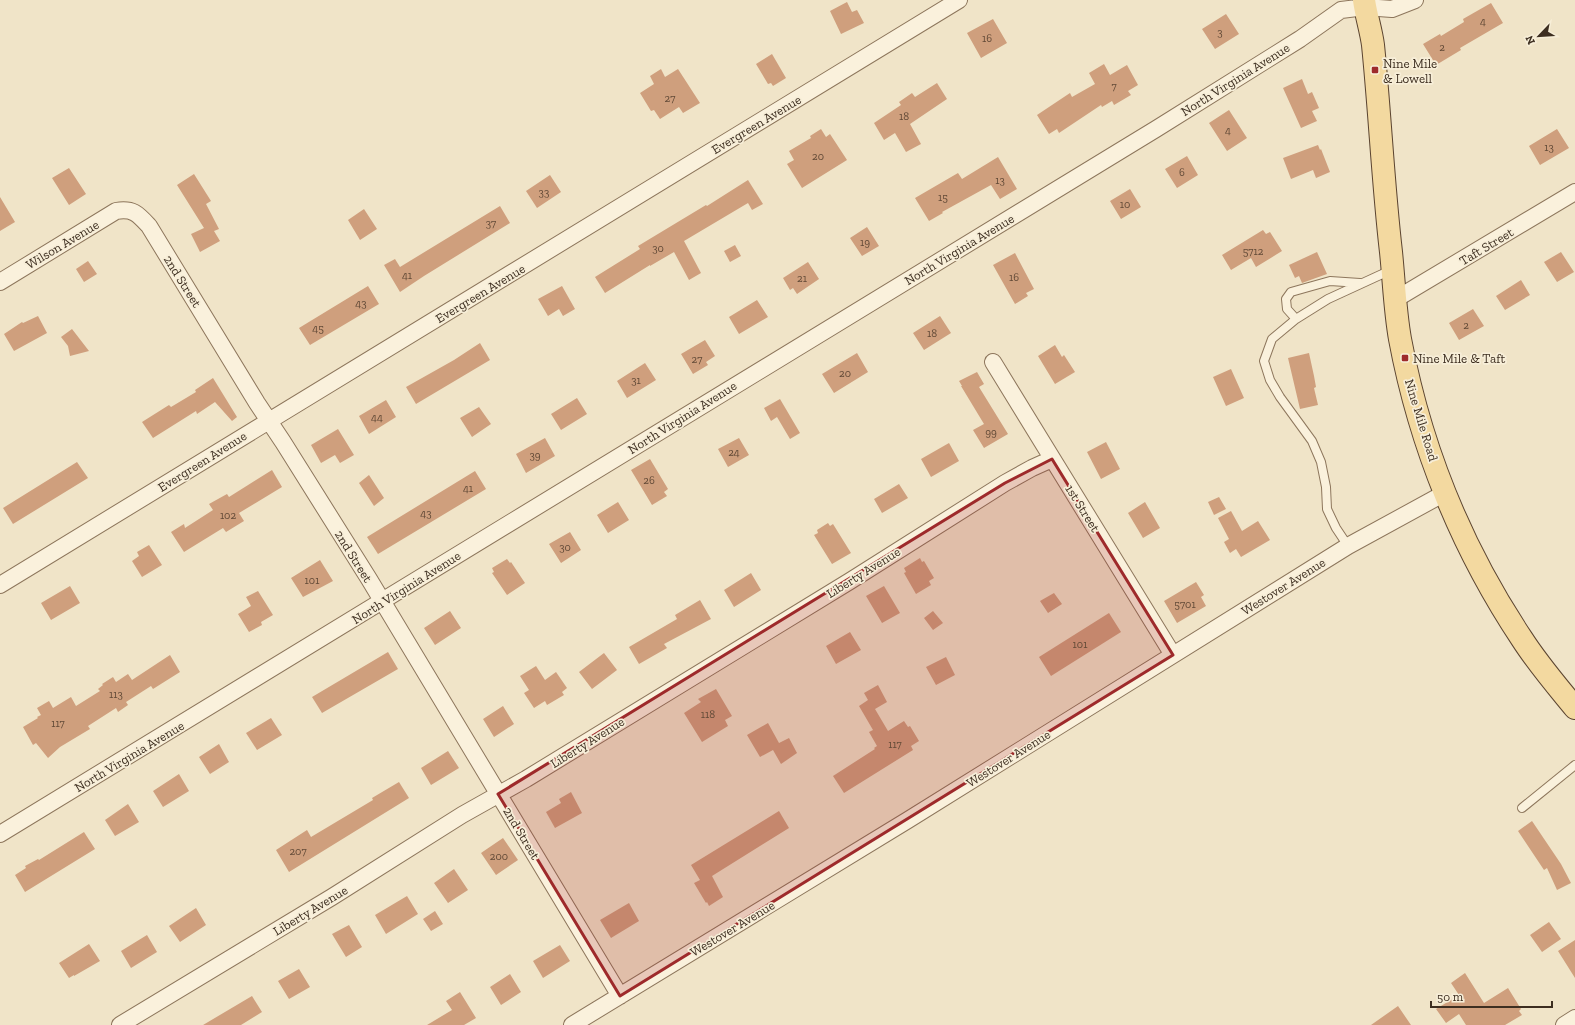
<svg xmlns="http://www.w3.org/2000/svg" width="1575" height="1025" font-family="'Zilla Slab',serif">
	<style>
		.building { fill: #cf9f7d }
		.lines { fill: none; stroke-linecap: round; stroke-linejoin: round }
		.lane-casing { stroke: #8d765c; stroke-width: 10 }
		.street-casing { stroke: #8d765c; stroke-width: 18 }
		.primary-casing { stroke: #5b4430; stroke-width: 24 }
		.lane { stroke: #faf1dc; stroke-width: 8 }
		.street { stroke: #faf1dc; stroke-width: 16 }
		.primary { stroke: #f3d9a0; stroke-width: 22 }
		.marked { fill: #9e2a2b; fill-opacity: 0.2; stroke: #9e2a2b; stroke-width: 3; stroke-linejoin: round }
		.poi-dot { fill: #9e2a2b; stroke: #f7eed8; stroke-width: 1.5 }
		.labels { text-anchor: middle; stroke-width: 3.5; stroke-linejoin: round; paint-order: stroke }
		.number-label { font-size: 11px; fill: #624a37 }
		.poi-label { font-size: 13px; fill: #3d2e20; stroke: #f7eed8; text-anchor: start }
		.street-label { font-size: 13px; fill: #3d2e20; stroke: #f7eed8 }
	</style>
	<rect width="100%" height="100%" fill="#f0e4c8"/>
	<!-- building -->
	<path class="building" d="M847,2l5,10 5,-2 7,13 -23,11 -11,-23z
		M1491,3l12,20 -43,25 1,2 -25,15 -13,-21 17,-10 1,2 23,-14 -1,-3z
		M1226,14l13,20 -24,15 -13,-20z
		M993,19l14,24 -26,15 -14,-25z
		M772,54l14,24 -13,8 -2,-3 -3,1 -12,-20z
		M1104,64l6,11 17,-10 11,20 -10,6 3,4 -17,10 -2,-4 -10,6 -1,-2 -42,28 -2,-4 -8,5 -12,-19 33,-22 2,4 23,-13 -6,-11z
		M661,69l4,8 13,-8 22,34 -17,10 -4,-6 -19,12 -6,-9 -3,1 -11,-18 14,-9 -4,-8z
		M1302,79l6,15 4,-2 7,16 -7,3 5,10 -16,7 -18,-40z
		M937,83l10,16 -37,25 11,20 -15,8 -11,-19 -11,7 -10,-17 27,-18 -2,-3 13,-9 3,4z
		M1229,110l18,28 -20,13 -18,-28z
		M821,129l5,8 4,-3 17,26 -45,28 -15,-24 7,-4 -5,-9 22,-13 -1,-2z
		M1557,129l12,19 -29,17 -11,-19z
		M1318,145l2,5 1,-1 9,23 -14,6 -3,-8 -22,9 -8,-21z
		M1187,156l11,19 -21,13 -12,-19z
		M998,157l19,32 -17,10 -9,-14 -49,27 1,1 -14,8 -14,-23 43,-25 4,6z
		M69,168l17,26 -17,11 -17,-27z
		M194,174l17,27 -5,3 13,25 -5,2 6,10 -20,11 -9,-18 13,-6 -27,-43z
		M550,175l11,17 -24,16 -11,-17z
		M748,180l15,24 -11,6 -4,-7 -64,38 17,32 -12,7 -15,-28 -24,14v-1l-45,28 -10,-16 45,-28 -2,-3 68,-41 1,1z
		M1130,189l11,18 -20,12 -11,-18z
		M0,197l15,25 -15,9z
		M500,206l10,17 -86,53 -24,16 -16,-27 11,-6 5,8z
		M364,209l13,20 -17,11 -12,-20z
		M867,227l12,19 -17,10 -12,-18z
		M1263,230l3,4 4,-2 12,19 -26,16 -5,-9 -20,12 -9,-15z
		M735,245l6,11 -11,6 -6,-11z
		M1317,252l10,22 -25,9 -3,-7 -4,2 -6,-13z
		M1561,252l13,20 -17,10 -13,-20z
		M1015,253l19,36 -8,4 2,3 -13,8 -22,-39z
		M88,261l9,13 -13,8 -8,-13z
		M808,262l11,17 -22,15 -4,-6 -3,2 -7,-12z
		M1521,280l9,15 -25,15 -9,-14z
		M368,286l11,18 -69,41 -11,-17z
		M562,286l13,23 -12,7 -4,-7 -11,7 -10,-17z
		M757,300l11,17 -29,17 -10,-17z
		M1473,309l11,17 -25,14 -10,-17z
		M38,316l9,17 -33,18 -10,-17 18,-12 1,1z
		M940,316l11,17 -27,17 -11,-17z
		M72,329l17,22 -19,5 -2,-10 -7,-9z
		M705,340l10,16 -9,6 2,3 -15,9 -12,-20z
		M480,343l10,17 -74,44 -10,-17 48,-27z
		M1055,345l7,12 2,-2 11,17 -20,12 -17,-28z
		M857,353l11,19 -34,21 -12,-19z
		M1309,353l5,23 2,11 -2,1 4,17 -18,4 -12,-51z
		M645,363l11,17 -29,18 -10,-17z
		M1231,369l13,29 -18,8 -13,-29z
		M977,372l7,12 -5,3 29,47 -24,14 -11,-18 11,-6 -23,-38h1l-3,-5z
		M213,378l24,39 -5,4 -17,-19 -18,12 -1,-3 -43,27 -11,-16 27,-17 2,2 25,-15 -1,-2z
		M577,398l10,16 -26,16 -10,-16z
		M780,399l20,34 -10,6 -13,-22 -6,4 -7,-13z
		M386,400l10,17 -27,17 -10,-18z
		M479,407l12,17 -19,13 -12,-19z
		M338,429l16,26 -14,8 -5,-8 -14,8 -10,-18z
		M545,438l10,18 -29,17 -10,-19z
		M739,438l10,17 -21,12 -10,-18z
		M1106,442l14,27 -19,10 -14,-27z
		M949,443l10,18 -28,16 -10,-18z
		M650,459l18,30 -4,3 3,4 -15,9 -21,-35z
		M77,462l11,16 -75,46 -10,-16z
		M272,470l10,17 -43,26 5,8 -18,11 -3,-4 -39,24 -13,-20 13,-8 1,4 28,-18 -4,-6 18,-10 2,3z
		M475,471l11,18 -108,65 -11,-17z
		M369,475l15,23 -10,8 -15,-23z
		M899,484l9,14 -26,15 -8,-14z
		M1219,497l7,12 -12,6 -6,-13z
		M618,502l11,18 -21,13 -11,-18z
		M1145,502l15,26 -17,10 -15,-25z
		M1231,511l11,20 16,-10 12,19 -29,17 -5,-8 -6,4 -6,-11 5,-3 -11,-21z
		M828,523l2,3 3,-2 18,29 -19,11 -18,-29 4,-2 -1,-3z
		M570,532l11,18 -20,13 -12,-19z
		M149,545l13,20 -20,12 -10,-16 7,-5 -2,-4z
		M920,558l2,4 2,-1 10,17 -5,3 2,4 -15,9 -12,-21 2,-1 -2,-4z
		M507,559l3,4 1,-1 14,21 -18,12 -15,-22 2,-1 -2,-4z
		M320,560l13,21 -30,16 -12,-19z
		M751,573l10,17 -27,17 -10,-17z
		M1196,582l8,13 -3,2 5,9 -29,17 -13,-22z
		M70,586l10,17 -29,17 -10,-17z
		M884,586l16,27 -18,10 -16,-27z
		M258,591l15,24 -12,7 1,3 -13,7 -11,-18 13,-8 -5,-9z
		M1054,593l8,11 -14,9 -8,-12z
		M700,600l11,19 -47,25 3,4 -28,16 -10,-17 48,-28 -2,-4z
		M450,611l11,17 -26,17 -11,-17z
		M933,611l10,12 -10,7 -9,-12z
		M1109,613l12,19 -70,44 -12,-19z
		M850,632l11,18 -25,14 -10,-18z
		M388,652l10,17 -76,44 -10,-16z
		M604,653l13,17 -25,19 -13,-17z
		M170,655l10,17 -27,17 -2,-3 -25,16 2,3 -10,7 -2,-4 -28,18 2,3 -30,18 -12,11 -12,-15 -3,2 -10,-18 15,-9 -1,-1 4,-2 -4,-7 12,-7 4,7 18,-11 5,9 24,-15 -2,-2 5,-4 -1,-1 11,-7 3,5 12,-8 4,6z
		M946,657l9,18 -19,10 -10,-18z
		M536,666l9,14 11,-8 11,16 -5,4 2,3 -17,10 -2,-4 -11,7 -10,-15 5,-3 -9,-14z
		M878,685l9,17 -12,7 13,22 16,-10 4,6 2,-1 9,15 -8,5 2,4 -69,43 -11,-17 42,-27 -1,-1 3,-2 -8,-14 4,-2 -14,-24 9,-6 -4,-7z
		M716,689l16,27 -7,4 3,6 -26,16 -18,-29 17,-11 -3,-3z
		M503,706l11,18 -20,13 -11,-18z
		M271,718l11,17 -25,15 -11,-17z
		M768,723l11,20 10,-5 8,15 -16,11 -8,-14 -13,7 -13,-22z
		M219,744l10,18 -19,12 -11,-17z
		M448,751l11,17 -28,17 -10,-17z
		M179,774l10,17 -26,16 -10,-16z
		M399,782l10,16 -120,74 -13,-22 31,-20 4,7 62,-37 -1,-2z
		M571,792l11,21 -27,15 -9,-16 15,-9 -2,-4z
		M128,804l11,18 -24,14 -10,-16z
		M779,811l10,17 -77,48 11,21 -14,9 -2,-4 -1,1 -12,-20 6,-3 -9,-15z
		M1532,821l29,43 10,19 -14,7 -10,-22 -3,2 -26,-39z
		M84,832l11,17 -70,43 -10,-17 11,-7 -1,-2 13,-7 1,1z
		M503,838l15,22 -22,15 -15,-22z
		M454,869l14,21 -20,13 -14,-20z
		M407,896l11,18 -32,20 -11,-19z
		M629,903l10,18 -28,17 -11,-18z
		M196,908l10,17 -26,17 -11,-16z
		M435,911l8,13 -12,7 -8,-12z
		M1549,922l12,17 -19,13 -12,-17z
		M349,925l13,22 -16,10 -14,-23z
		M147,935l10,17 -26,16 -10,-17z
		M1575,940v38l-17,-27z
		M89,944l11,17 -26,15v-1l-5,3 -10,-15z
		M560,945l10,16 -27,17 -10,-17z
		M299,969l11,18 -21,12 -11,-18z
		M1465,973l19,30 24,-15 13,21 -2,2 3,4 -17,10h-39l-7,-11 -13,9 -10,-14 23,-14 -8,-12z
		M510,974l11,18 -20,13 -11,-18z
		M460,992l16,26 -12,7h-37l25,-15 -6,-9z
		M252,996l10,16 -21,13h-38z
		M1398,1006l13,19h-40z"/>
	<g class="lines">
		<defs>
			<path id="lane" d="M1296,319l-9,-10 -1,-10 5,-7 39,-11 30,2
				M1348,546l-12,-18 -9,-19 -1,-22 -5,-25 -9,-21 -32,-44 -10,-17 -6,-19 8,-22 24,-20 32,-20 63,-29
				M1522,808l53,-43"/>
			<path id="street" d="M0,282l116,-71c17,-3 22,3 33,15l108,177 26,39 86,137 251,417
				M1396,299l179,-107
				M993,362l180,293
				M0,585l959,-585
				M0,834l1156,-705 144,-90 41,-29 24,-3 27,2 23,-9
				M120,1025l212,-128 130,-82 64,-36 324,-198 155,-98 27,-15 20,-9
				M572,1025l336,-205 440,-274 97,-53
				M1564,1025l11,-7"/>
			<path id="primary" d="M1364,0c2,15 7,30 9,45 7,69 10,138 18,207 3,29 4,59 9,87 20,107 62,210 122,300 16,25 35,47 53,69"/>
		</defs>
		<!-- lane casing -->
		<use href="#lane" class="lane-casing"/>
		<!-- street casing -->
		<use href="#street" class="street-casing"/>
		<!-- primary casing -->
		<use href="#primary" class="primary-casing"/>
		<!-- lane -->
		<use href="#lane" class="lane"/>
		<!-- street -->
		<use href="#street" class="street"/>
		<!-- primary -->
		<use href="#primary" class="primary"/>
	</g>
	<!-- marked area -->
	<path class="marked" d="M1052,459l121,196 -553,341 -122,-202 507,-311z"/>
	<!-- markers -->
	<g class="poi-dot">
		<rect x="1371" y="66" width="8" height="8" rx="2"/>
		<rect x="1401" y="354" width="8" height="8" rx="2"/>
	</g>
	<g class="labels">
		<!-- number labels -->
		<g class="number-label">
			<text x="1483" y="25">4</text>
			<text x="1220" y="36">3</text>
			<text x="987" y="42">16</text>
			<text x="1442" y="51">2</text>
			<text x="1114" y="90">7</text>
			<text x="670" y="102">27</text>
			<text x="904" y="120">18</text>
			<text x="1228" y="134">4</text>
			<text x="1549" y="151">13</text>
			<text x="818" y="160">20</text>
			<text x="1182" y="176">6</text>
			<text x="1000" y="184">13</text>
			<text x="544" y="196">33</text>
			<text x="943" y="201">15</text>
			<text x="1125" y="208">10</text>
			<text x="491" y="227">37</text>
			<text x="865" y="246">19</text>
			<text x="658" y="252">30</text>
			<text x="1253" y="255">5712</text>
			<text x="407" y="279">41</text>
			<text x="1014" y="281">16</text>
			<text x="802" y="282">21</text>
			<text x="361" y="307">43</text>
			<text x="1466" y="329">2</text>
			<text x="318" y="332">45</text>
			<text x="932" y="337">18</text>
			<text x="697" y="363">27</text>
			<text x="845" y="377">20</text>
			<text x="636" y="384">31</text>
			<text x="377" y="421">44</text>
			<text x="991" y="436">99</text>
			<text x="734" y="456">24</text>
			<text x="535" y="459">39</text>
			<text x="649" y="484">26</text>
			<text x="468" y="492">41</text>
			<text x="426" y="517">43</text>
			<text x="228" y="519">102</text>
			<text x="565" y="551">30</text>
			<text x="312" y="584">101</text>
			<text x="1185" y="608">5701</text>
			<text x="1080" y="648">101</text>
			<text x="116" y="698">113</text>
			<text x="708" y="718">118</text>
			<text x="58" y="727">117</text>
			<text x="895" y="748">117</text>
			<text x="298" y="855">207</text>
			<text x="499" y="860">200</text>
		</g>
		<!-- poi labels -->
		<g class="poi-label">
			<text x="1383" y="68">Nine Mile<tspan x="1383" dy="15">&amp; Lowell</tspan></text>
			<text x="1413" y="363">Nine Mile &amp; Taft</text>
		</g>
		<!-- street labels -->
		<g class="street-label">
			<text transform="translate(1235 79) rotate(-32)" y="5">North Virginia Avenue</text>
			<text transform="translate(756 124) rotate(-31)" y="5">Evergreen Avenue</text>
			<text transform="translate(62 244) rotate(-31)" y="5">Wilson Avenue</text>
			<text transform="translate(1486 246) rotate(-31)" y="5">Taft Street</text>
			<text transform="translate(959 249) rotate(-31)" y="5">North Virginia Avenue</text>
			<text transform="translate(183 281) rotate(58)" y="5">2nd Street</text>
			<text transform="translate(480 293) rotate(-31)" y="5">Evergreen Avenue</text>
			<text transform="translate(682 417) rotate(-32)" y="5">North Virginia Avenue</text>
			<text transform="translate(1422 420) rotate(73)" y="5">Nine Mile Road</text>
			<text transform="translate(202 461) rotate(-32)" y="5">Evergreen Avenue</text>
			<text transform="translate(1083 508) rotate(58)" y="5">1st Street</text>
			<text transform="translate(354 556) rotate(58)" y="5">2nd Street</text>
			<text transform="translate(863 572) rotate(-32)" y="5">Liberty Avenue</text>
			<text transform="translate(1283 586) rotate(-32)" y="5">Westover Avenue</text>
			<text transform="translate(406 587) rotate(-32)" y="5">North Virginia Avenue</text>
			<text transform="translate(587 742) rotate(-32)" y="5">Liberty Avenue</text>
			<text transform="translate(129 756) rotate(-31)" y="5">North Virginia Avenue</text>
			<text transform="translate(1008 758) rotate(-32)" y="5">Westover Avenue</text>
			<text transform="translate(522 833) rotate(59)" y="5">2nd Street</text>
			<text transform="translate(310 910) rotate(-31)" y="5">Liberty Avenue</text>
			<text transform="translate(732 928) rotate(-31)" y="5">Westover Avenue</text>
		</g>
	</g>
	<!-- north arrow -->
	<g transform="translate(1539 36) rotate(245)" stroke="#f7eed8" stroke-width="3" paint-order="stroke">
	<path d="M0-3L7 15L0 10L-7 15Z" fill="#3d2e20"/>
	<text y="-6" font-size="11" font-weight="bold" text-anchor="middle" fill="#3d2e20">N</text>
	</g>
	<!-- scale -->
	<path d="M1431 1001v6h121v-6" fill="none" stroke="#3d2e20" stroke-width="2"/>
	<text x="1437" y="1001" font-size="12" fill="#3d2e20" stroke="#f7eed8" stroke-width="3" paint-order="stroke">50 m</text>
</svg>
